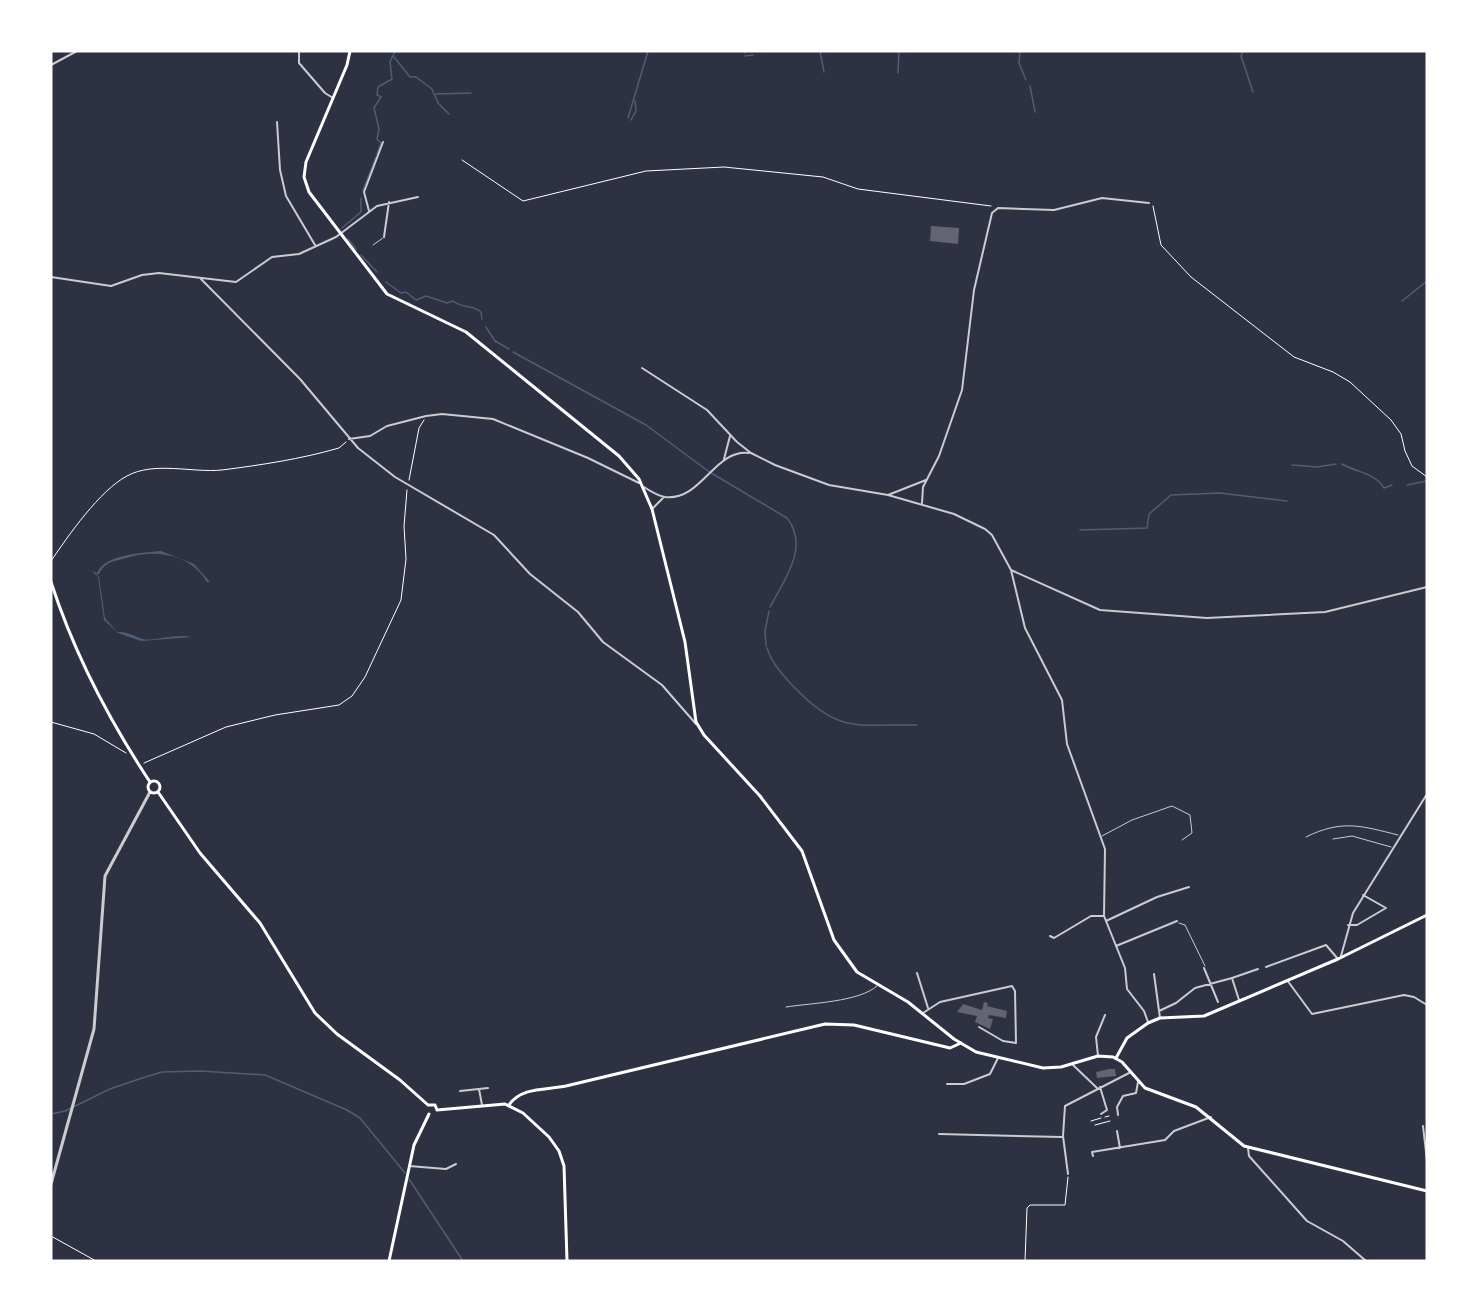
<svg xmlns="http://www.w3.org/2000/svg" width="1478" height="1312" font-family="Georgia,serif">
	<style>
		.water { fill: #4f5d75 }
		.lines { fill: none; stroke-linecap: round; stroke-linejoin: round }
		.stream { stroke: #4f5d75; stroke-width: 1.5 }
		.building { fill: #626471 }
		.path { stroke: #fff; stroke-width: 1 }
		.service { stroke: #caccd0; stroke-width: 1 }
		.minor { stroke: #caccd0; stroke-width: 2 }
		.tertiary { stroke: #caccd0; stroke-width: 3 }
		.secondary { stroke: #fff; stroke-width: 3 }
	</style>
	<rect width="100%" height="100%" fill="#2d3142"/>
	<!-- water -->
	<path class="water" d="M161,551l33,13 16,18h-3c-16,-27 -49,-33 -77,-25 -13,4 -24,3 -31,17h-3l3,3 6,41 12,14c9,-1 19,5 26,7 9,3 32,-6 49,-2l-51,4 -23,-8 -14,-13 -6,-43 -6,-6 5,2c8,-19 45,-20 64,-22z"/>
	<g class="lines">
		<!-- stream -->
		<path class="stream" d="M744,51l1,2
			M820,51l4,21
			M1020,51l-1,12 7,17
			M1243,51l-2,5 12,36
			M745,56l8,-1
			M394,57l16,20h6l16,12 6,14 11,11
			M898,73l1,-22
			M1030,86l5,26
			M436,94l35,-1
			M628,118l20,-67
			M631,120l5,-9 -1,-10
			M377,154l4,-11 -4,-4 2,-10 -5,-21 7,-11 -4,-2 1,-8 14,-8 -2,-17 5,-11
			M363,190l13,-33
			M342,228l19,-16v-14
			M348,239l8,10
			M361,255l16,17
			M386,282l15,11 5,-1 10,8 10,-4 21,7 6,-2c10,8 19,3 28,11l1,7
			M1402,301l25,-20
			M486,327l9,14 14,8
			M513,352l133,73 62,46 79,47c23,29 -3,62 -17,89
			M1342,464c15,9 32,8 42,24l8,-3
			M1292,465l25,2 19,-3
			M1407,485l20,-4
			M1080,530l67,-2 2,-14 22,-19 49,-2 67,8
			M766,646l-1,-15 4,-20
			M767,648c5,16 16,27 27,39 45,47 62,37 123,38
			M51,1114l14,-3 45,-22 32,-11 20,-6 38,-1 65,4 82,35 13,8 45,55
			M409,1179l54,82"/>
	</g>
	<!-- building -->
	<path class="building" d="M931,226l28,2 -1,16 -28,-3z
		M984,1002l4,1 -1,3 20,5 -1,7 -17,-3 -1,3 5,1 -3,10 -15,-7 2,-6 -20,-4 6,-8 19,6z
		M1109,1069h6l1,7 -19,2 -1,-6z"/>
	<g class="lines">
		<!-- path -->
		<path class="path" d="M462,160l61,41 123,-30 78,-4 99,10 35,12 133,17
			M1153,206l8,39 30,32 103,80 39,15 17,10 41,38 10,14 4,17 7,15 15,11
			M409,480l10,-52 5,-8
			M51,561c17,-25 49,-71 76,-85 27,-15 65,-3 95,-6 39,-5 79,-11 117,-22l7,-6
			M51,722l43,12 32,19
			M144,763l82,-36 49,-12 64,-10 13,-9 13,-19 36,-77 5,-41 -2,-33 3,-36
			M1105,1117l4,-1
			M1091,1121l10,-3
			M1095,1125l15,-4
			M51,1236l45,25
			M1025,1261l2,-53 3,-3h35l3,-28"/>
		<!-- service -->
		<path class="service" d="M373,245l10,-7
			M1102,836l30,-16 40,-14 18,9 2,18 -10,7
			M1306,837c36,-18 56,-11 92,-2
			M1333,839l19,-3 39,11
			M1179,923l6,2 20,41
			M786,1007c25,-4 73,-5 91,-21"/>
		<!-- minor -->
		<path class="minor" d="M299,51v12l26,30 8,5
			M51,65l26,-14
			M277,122l3,48 6,26 29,49
			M369,211l-5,-19 19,-50
			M384,237l5,-35
			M51,277l60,9 31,-11 17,-2 77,9 36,-25 27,-3 37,-17 41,-31 41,-9
			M201,279l99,100 58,69 37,29 99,58 36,39 48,38 25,30 59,43 34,39
			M642,368l65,42 30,32 14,11 24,12 54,20 59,10 38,-15
			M349,439l21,-3 17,-10 39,-10 16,-2 51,5 95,39 51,25
			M724,459l6,-23
			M644,487c6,4 14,9 21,10 37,4 49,-48 84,-44
			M888,495l66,19 31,15 7,6 19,35 14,58 37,72 5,44 38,105 -1,67 21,52 2,21 17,22 4,11
			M922,503l1,-16 16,-31 23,-66 12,-100 18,-77 6,-5 56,2 48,-12 47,5
			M652,509l12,-12
			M1011,570l89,40 107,8 118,-6 102,-25
			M1106,921l51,-24 32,-10
			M1348,925h9l29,-17 -23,-13
			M1050,936l4,2 37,-22h13
			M1116,946l61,-25
			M1341,956l12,-43 74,-119
			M1266,967l60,-22 12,14
			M1204,968l14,34
			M917,973l11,35
			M1154,974l6,44
			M1287,980l25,34 92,-19 10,2 13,8
			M1239,1000l-7,-22 26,-9
			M1159,1011l17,-8 19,-15 37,-10
			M923,1013l17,-11 72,-16 3,5 1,52 -13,-2 -24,-14
			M1098,1056l-2,-19 9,-22
			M1072,1064l25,24
			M947,1084h17l26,-10 8,-16
			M1100,1087l7,23 -6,4
			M479,1089l3,16
			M460,1091l28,-3
			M1118,1115l-1,-8 6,-11 13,-3 2,-11
			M1423,1126l4,35
			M1117,1131l3,17
			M939,1134l123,3
			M1248,1148l1,8 58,65 36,20 23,20
			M1093,1156l-1,-4 73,-12 9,-9 37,-14
			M409,1166l37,3 10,-5
			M1068,1174l-5,-38 2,-30 64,-33"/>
		<!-- tertiary -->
		<path class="tertiary" d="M51,1184l43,-155 11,-153 45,-84"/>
		<!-- secondary -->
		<path class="secondary" d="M350,51l-3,14 -41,97 -2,15 5,15 78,102 79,38 153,124 20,23 13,30 33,133 11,80 8,13 56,61 42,55 32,89 23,32 51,30 46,37 22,13 67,16 18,-1 37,-11 15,1 9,5 23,26 51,19 48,39 183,45
			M51,582c23,71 58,138 99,200
			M148 787a6 6 0 1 1 12 0a6 6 0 1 1-12 0Z
			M158,792l42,61 60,70 55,90 22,21 63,46 28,25
			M1116,1058l11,-20 21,-15 12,-5 44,-2 134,-57 89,-44
			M428,1105h7l2,5
			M509,1105c12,-18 37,-15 57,-19l259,-62 29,1 96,23 11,-5
			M437,1110l68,-6 18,9 26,24 10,14 5,15 3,95
			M389,1261l25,-116 15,-31"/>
	</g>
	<!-- border -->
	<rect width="1478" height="1312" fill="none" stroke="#ffffff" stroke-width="105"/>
</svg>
